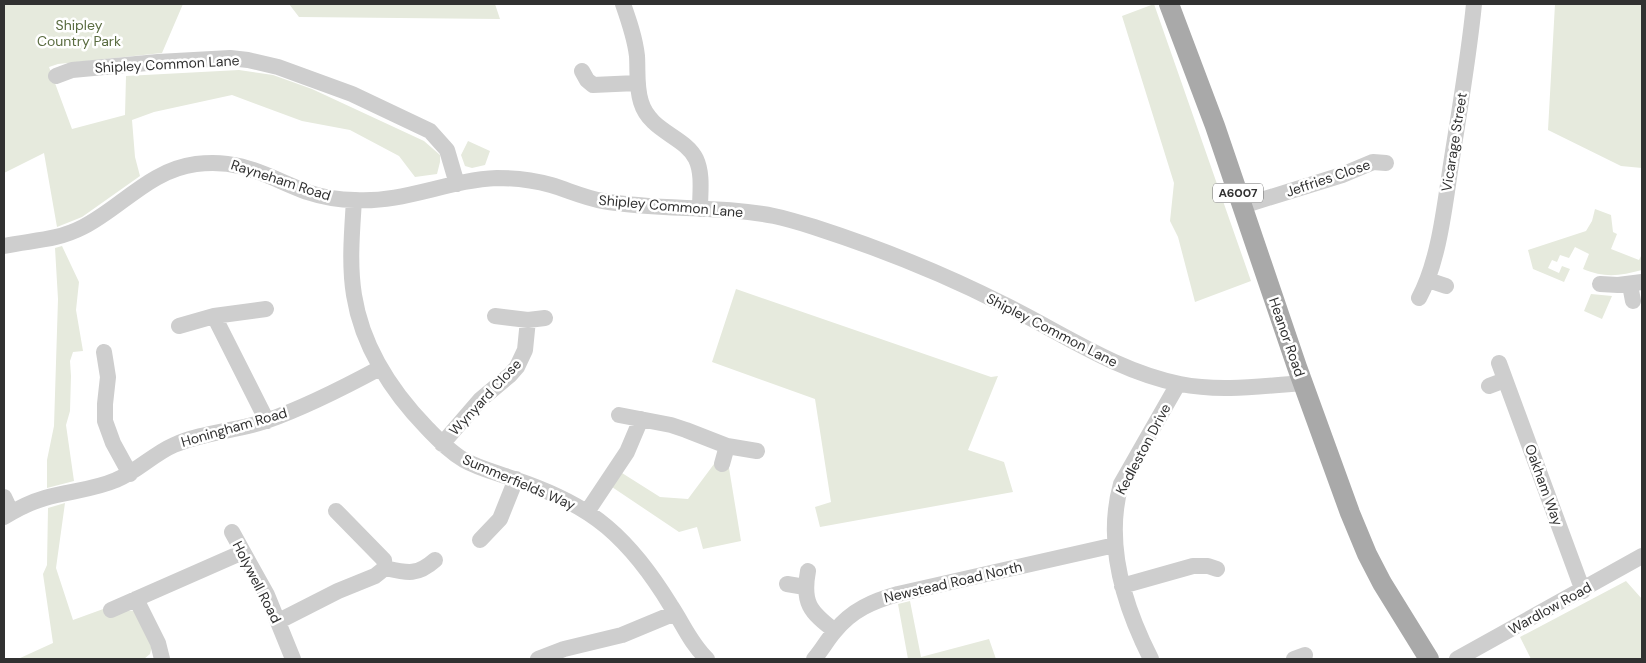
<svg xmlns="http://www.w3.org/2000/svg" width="1646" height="663" font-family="'DM Sans',sans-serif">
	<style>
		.green { fill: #e6eadd }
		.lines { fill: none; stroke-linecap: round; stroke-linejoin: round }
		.minor { stroke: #cecece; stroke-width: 16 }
		.major { stroke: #a9a9a9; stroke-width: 20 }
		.labels { text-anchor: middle; stroke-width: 5; stroke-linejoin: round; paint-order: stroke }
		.shield { fill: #fff; stroke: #6f6f6f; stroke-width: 1 }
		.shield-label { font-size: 12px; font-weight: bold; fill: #313131 }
		.park-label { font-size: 14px; fill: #5a6c40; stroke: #fff }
		.street-label { font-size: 14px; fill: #313131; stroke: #fff }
	</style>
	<rect width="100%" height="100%" fill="#fff"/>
	<!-- green -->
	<path class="green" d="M4,4h179l-21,49 -104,11 -9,3 23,62 53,-14 1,-39 113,-6 34,5 39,14 112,52 16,14v7l-3,12 -22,3 -16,-21 -49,-26 -48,-9 -70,-26 -78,17 -22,8 3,37 5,19 -58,41 -25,10 -13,-74 -40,20z
		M289,4h206l5,15 -201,-2z
		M1154,4l97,277 -56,21 -17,-65 -8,-16 4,-38 -52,-167z
		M1555,4h87v164l-21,-2 -73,-36z
		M468,141l22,10 -5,14 -13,3 -7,-2 -4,-11z
		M1595,209l16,6 2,17 4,2 -6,15 28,11 3,-6v16c-22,6 -38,8 -59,-1l6,-15 -14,-7 -6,11 -9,-3 -3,7 -5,-2 -4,8 11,5 3,-7 8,3 -6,13 -31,-13 -5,-19 58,-19 6,-10z
		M62,246l17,36 -3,28 7,41 -10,1 -3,9 1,15 -1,35 -4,14 8,56 -27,7v-28l7,-34 4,-127 -3,-51z
		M736,289l255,88 7,-1 -30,74 36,12 9,30 -193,35 -5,-20 16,-5 -16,-103 -103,-37z
		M1591,294l21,2 -10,23 -18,-8z
		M714,464l15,4 12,73 -38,8 -6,-22 -18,5 -67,-45 10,-14 38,24 28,2z
		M65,503l-9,65 17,52 33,-12 29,3 17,35 -2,8 -6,5h-126l35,-16 -10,-69 4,-9 1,-57z
		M1626,581l16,18v60h-111l-11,-22z
		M910,601l11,56 68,-18 7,20h-88l-10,-55z"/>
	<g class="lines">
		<!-- minor -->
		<path class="minor" d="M623,4c6,17 12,34 14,52 1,16 -1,30 4,46 9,30 44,34 55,57 7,15 4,34 4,50
			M582,71l5,9 6,5 44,-2
			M56,76l16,-6 86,-8 72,-4 18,2 30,7 74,27 78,37 17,19 10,34
			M354,200c-2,32 -5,64 0,95 8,51 38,97 73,133 12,12 23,24 37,32 16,9 34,13 50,19 33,11 66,25 93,48 26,22 47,51 64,79 12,18 20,38 36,53
			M1242,206l100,-31 31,-13 13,1
			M4,246c28,-6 52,-5 79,-19 39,-20 67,-57 113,-63 46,-6 71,13 111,28 15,5 32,8 48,8 49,3 93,-20 142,-22 18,0 36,2 54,7 17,5 34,13 52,16 57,10 115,4 171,15 14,3 27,7 40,11 65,21 130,47 191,78 57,28 111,66 175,79 40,8 82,2 123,-1
			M1428,280l18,6
			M1600,284l18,1 24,-3
			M1630,285l3,16
			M1419,298c21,-39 26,-97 33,-140 8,-51 17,-103 22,-154
			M214,316l53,105
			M495,316l33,4 17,-2
			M179,326l35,-10 52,-7
			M104,352l4,25 -3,27v17l8,22 17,31
			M1499,363l84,228
			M1489,386l16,-6
			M619,415l52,10 15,5 41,16 30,5
			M442,444l38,-44 30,-25 7,-8 8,-17 3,-30
			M722,464l5,-18
			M4,497l7,15
			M587,512l40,-60 14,-33
			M4,517c13,-8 27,-15 41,-19 24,-7 48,-8 71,-18 21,-8 37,-26 58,-35 29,-13 62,-14 92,-24 40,-14 77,-33 114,-53
			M232,532l35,63 26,64
			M480,540l20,-21 16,-40
			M385,568c22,5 32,8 50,-8
			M808,571c-6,32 2,41 27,60
			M787,584l18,3
			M1122,586l71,-20h15l9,3
			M136,599l22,44 4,16
			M111,610l132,-58
			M279,621l59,-30 37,-15 10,-8 -1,-8 -48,-49
			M538,659l26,-10 58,-14 53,-22
			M814,659c8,-9 13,-19 21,-28 17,-21 38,-30 63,-37l217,-49
			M1151,659c-27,-53 -47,-115 -30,-175l57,-100
			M1294,659l11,-4
			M1457,659l185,-103"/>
		<!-- major -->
		<path class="major" d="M1169,4l46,122 82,241 53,146 17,41 15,29 47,76"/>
	</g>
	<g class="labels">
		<!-- shield labels -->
		<rect class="shield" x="1213" y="183.5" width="50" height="19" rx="4"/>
		<g class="shield-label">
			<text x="1238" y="197">A6007</text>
		</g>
		<!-- park labels -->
		<g class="park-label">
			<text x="79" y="30">Shipley<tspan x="79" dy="16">Country Park</tspan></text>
		</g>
		<!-- street labels -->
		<g class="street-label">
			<text transform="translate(167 64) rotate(-3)" y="5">Shipley Common Lane</text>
			<text transform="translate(1454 142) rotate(-81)" y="5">Vicarage Street</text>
			<text transform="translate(1328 178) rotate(-19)" y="5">Jeffries Close</text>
			<text transform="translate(281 180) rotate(18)" y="5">Rayneham Road</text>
			<text transform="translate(671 206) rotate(5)" y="5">Shipley Common Lane</text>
			<text transform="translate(1052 330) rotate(27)" y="5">Shipley Common Lane</text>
			<text transform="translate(1287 337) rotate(71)" y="5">Heanor Road</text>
			<text transform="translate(485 397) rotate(-47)" y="5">Wynyard Close</text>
			<text transform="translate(234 427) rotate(-16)" y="5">Honingham Road</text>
			<text transform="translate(1143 449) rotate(-62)" y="5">Kedleston Drive</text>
			<text transform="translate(519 482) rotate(23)" y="5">Summerfields Way</text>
			<text transform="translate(1544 485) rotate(70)" y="5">Oakham Way</text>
			<text transform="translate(257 582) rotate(63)" y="5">Holywell Road</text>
			<text transform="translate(953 582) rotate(-13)" y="5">Newstead Road North</text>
			<text transform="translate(1550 608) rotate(-29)" y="5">Wardlow Road</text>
		</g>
	</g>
	<!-- border -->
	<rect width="1646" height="663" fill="none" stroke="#313131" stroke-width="10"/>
</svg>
